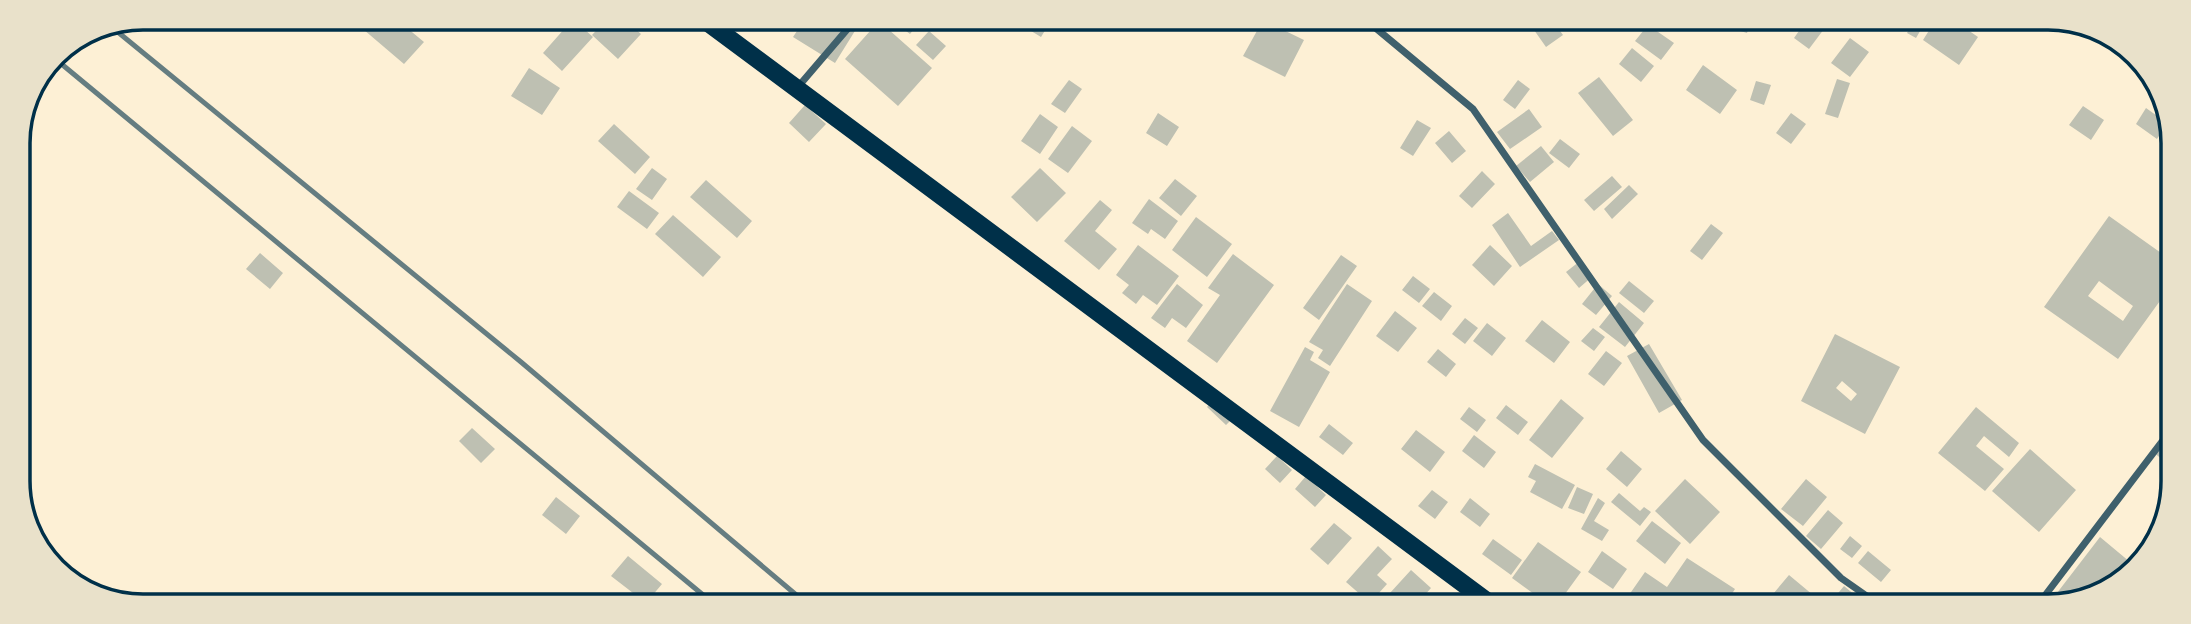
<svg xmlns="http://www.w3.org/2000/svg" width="2191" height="624" font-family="Helvetica,sans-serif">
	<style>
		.building { fill: #bec0b2; fill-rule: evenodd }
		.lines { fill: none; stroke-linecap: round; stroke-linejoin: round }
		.minor { stroke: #3f606c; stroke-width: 7 }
		.primary { stroke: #003049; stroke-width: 18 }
		.rail { stroke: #657d81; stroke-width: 5 }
		.rim { fill: none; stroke: #003049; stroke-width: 3.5 }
	</style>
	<rect width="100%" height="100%" fill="#fdf0d5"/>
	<!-- building -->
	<path class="building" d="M350,18h45l29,24 -20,22z
		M608,18l16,1 17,15 -23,25 -26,-24z
		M573,19l20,18 -31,34 -19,-18z
		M805,19h42l11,7 -23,37 -42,-26z
		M890,19h32l-12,15z
		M1021,19h31l-11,18 -23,-14z
		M1180,20h22l-5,10z
		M1263,20l41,20 -19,37 -42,-21z
		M1461,20h14l-10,7z
		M1527,20l26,1 10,14 -17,12z
		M879,21l53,47 -34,38 -53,-47z
		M1736,21h15l-4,12 -13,-4z
		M1806,21h24l-21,28 -15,-11z
		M1914,21h12l-10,17 -9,-5z
		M1935,21h20l23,16 -19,28 -36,-25z
		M1648,25l26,18 -13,17 -26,-19z
		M929,31l17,15 -13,14 -17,-15z
		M1850,38l19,14 -19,25 -19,-14z
		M1632,48l22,18 -13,16 -22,-18z
		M1703,65l34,25 -17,24 -34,-24z
		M529,68l31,20 -18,27 -31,-19z
		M1599,77l34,43 -20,16 -35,-43z
		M1837,79l13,4 -12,35 -13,-4z
		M1069,80l13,9 -17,24 -14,-9z
		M1518,80l12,9 -15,20 -12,-9z
		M1756,81l15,4 -7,20 -14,-5z
		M805,105l21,19 -17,18 -20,-19z
		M2083,106l21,14 -13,20 -22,-15z
		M2146,108l21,15 -10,16 -21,-15z
		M1529,109l13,18 -32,22 -13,-17z
		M1158,113l21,14 -12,19 -21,-13z
		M1791,113l15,11 -15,20 -15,-11z
		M1040,114l18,13 -18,27 -19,-13z
		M1417,120l14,8 -18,28 -13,-8z
		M614,124l36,33 -15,17 -37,-33z
		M1072,126l20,15 -24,32 -20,-14z
		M1449,131l17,20 -14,12 -17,-20z
		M1560,139l20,15 -11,14 -20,-15z
		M1541,146l13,16 -24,20 -14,-16z
		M652,168l15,11 -15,21 -16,-11z
		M1040,168l26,25 -29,29 -26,-25z
		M1482,171l13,13 -23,24 -13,-12z
		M1612,176l10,11 -28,24 -10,-11z
		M1175,179l22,17 -16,20 -22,-18z
		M706,180l46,41 -15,17 -47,-41z
		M1629,185l9,9 -26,25 -8,-10z
		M629,191l30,22 -12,16 -30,-22z
		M1149,199l29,22 -13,18 -14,-10 -3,5 -16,-11z
		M1100,200l12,10 -17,21 22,18 -18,21 -35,-29z
		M2171,200v19l-9,-6z
		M1508,213l23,33 21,-15 7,9 -39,27 -28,-42z
		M673,215l48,42 -18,20 -48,-43z
		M2109,216l62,44 -1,27 -52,72 -74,-52zM2099,281l34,25 -10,15 -35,-25z
		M1196,217l36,27 -25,33 -35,-27z
		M1711,224l12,9 -21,27 -12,-9z
		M1138,245l41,31 -22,29 -14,-10 -7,9 -14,-11 7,-8 -13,-10z
		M1490,245l22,21 -18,20 -22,-21z
		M260,253l23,20 -13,16 -24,-20z
		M1233,254l41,31 -57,78 -30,-22 33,-46 -12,-7z
		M1341,255l16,11 -38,54 -16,-12z
		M1580,261l13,15 -14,12 -13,-16z
		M1413,276l17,13 -11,14 -17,-13z
		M1629,281l25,20 -10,12 -25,-20z
		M1177,284l26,21 -17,23 -14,-10 -7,10 -14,-10z
		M1347,284l25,17 -42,65 -12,-8 5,-8 -14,-8z
		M1598,284l14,12 -16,19 -14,-11z
		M1434,292l18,14 -11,15 -19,-15z
		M1619,302l25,21 -19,24 -26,-20z
		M1395,311l22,17 -19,24 -22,-16z
		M1465,318l13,10 -13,16 -13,-10z
		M1542,320l28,22 -16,21 -29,-22z
		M1487,323l19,15 -14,18 -19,-15z
		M1593,328l12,9 -11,14 -13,-10z
		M1835,334l65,33 -35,67 -64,-33zM1842,381l15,13 -6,7 -15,-13z
		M1649,344l33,56 -23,13 -32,-57z
		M1305,347l9,5 -4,8 20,12 -31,55 -29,-16z
		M1438,349l18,15 -10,13 -19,-15z
		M1606,351l16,12 -18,23 -16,-12z
		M1561,399l23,19 -32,40 -23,-18z
		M1212,401l20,18 -6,6 -19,-18z
		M1506,405l22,17 -10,13 -22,-17z
		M1469,407l17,13 -9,12 -17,-13z
		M1976,407l43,36 -10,14 -25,-21 -8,10 28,23 -19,22 -47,-38z
		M1329,424l24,19 -10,12 -24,-18z
		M472,428l23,21 -14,14 -22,-22z
		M1416,430l29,22 -15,20 -29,-23z
		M2170,431v35l-18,-15z
		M1474,435l22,17 -12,16 -22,-17z
		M2030,449l46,41 -37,42 -47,-41z
		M1621,451l21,18 -15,18 -21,-18z
		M1277,456l15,14 -12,13 -15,-14z
		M1535,464l40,21 -13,24 -32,-17 6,-11 -8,-4z
		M1306,476l20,19 -11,12 -20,-18z
		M1685,479l35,33 -30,32 -35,-33z
		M1806,479l21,18 -24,29 -22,-17z
		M1577,487l16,7 -9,20 -16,-6z
		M1432,490l16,12 -13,17 -17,-13z
		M1619,493l21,18 4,-4 7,5 -11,14 -29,-24z
		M556,497l24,19 -14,18 -24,-19z
		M1470,498l20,16 -10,13 -20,-15z
		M1598,498l7,5 -11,18 15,9 -7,11 -21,-12z
		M1828,510l15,13 -22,26 -15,-13z
		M1652,521l29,22 -16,21 -29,-23z
		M1334,523l18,15 -24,27 -18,-16z
		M1850,536l12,10 -10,12 -12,-9z
		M2100,537l36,30 -5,9 -75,30h-9z
		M1493,539l29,21 -11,15 -29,-21z
		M1538,542l43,30 -24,33h-8l-37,-27z
		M1378,546l14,13 -15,16 10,9 -17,19 -24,-21z
		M1602,551l25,18 -14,20 -25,-17z
		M1868,551l23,19 -10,12 -23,-19z
		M628,556l34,28 -16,19 -35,-27z
		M1687,558l48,31 -11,17 -102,-1 23,-33 22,15z
		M1411,570l20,18 -15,17h-37z
		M1789,575l24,20 -10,11h-40z
		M1844,586l24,20h-36l-3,-2z"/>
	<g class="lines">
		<!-- minor -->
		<path class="minor" d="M1366,20l107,89 230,331 138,138 40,28
			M797,88l59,-69
			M2037,606l133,-175"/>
		<!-- primary -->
		<path class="primary" d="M703,19l789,586"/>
		<!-- rail -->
		<path class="rail" d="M108,24l413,338 286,242
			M53,57l661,547"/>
	</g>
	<!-- crop -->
	<path d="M0 0H2191V624H0ZM143 30H2048A113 113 0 0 1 2161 143V481A113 113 0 0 1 2048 594H143A113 113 0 0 1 30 481V143A113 113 0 0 1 143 30Z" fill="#e9e1ca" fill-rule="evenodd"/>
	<path class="rim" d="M143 30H2048A113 113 0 0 1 2161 143V481A113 113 0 0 1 2048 594H143A113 113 0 0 1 30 481V143A113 113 0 0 1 143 30Z"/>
</svg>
